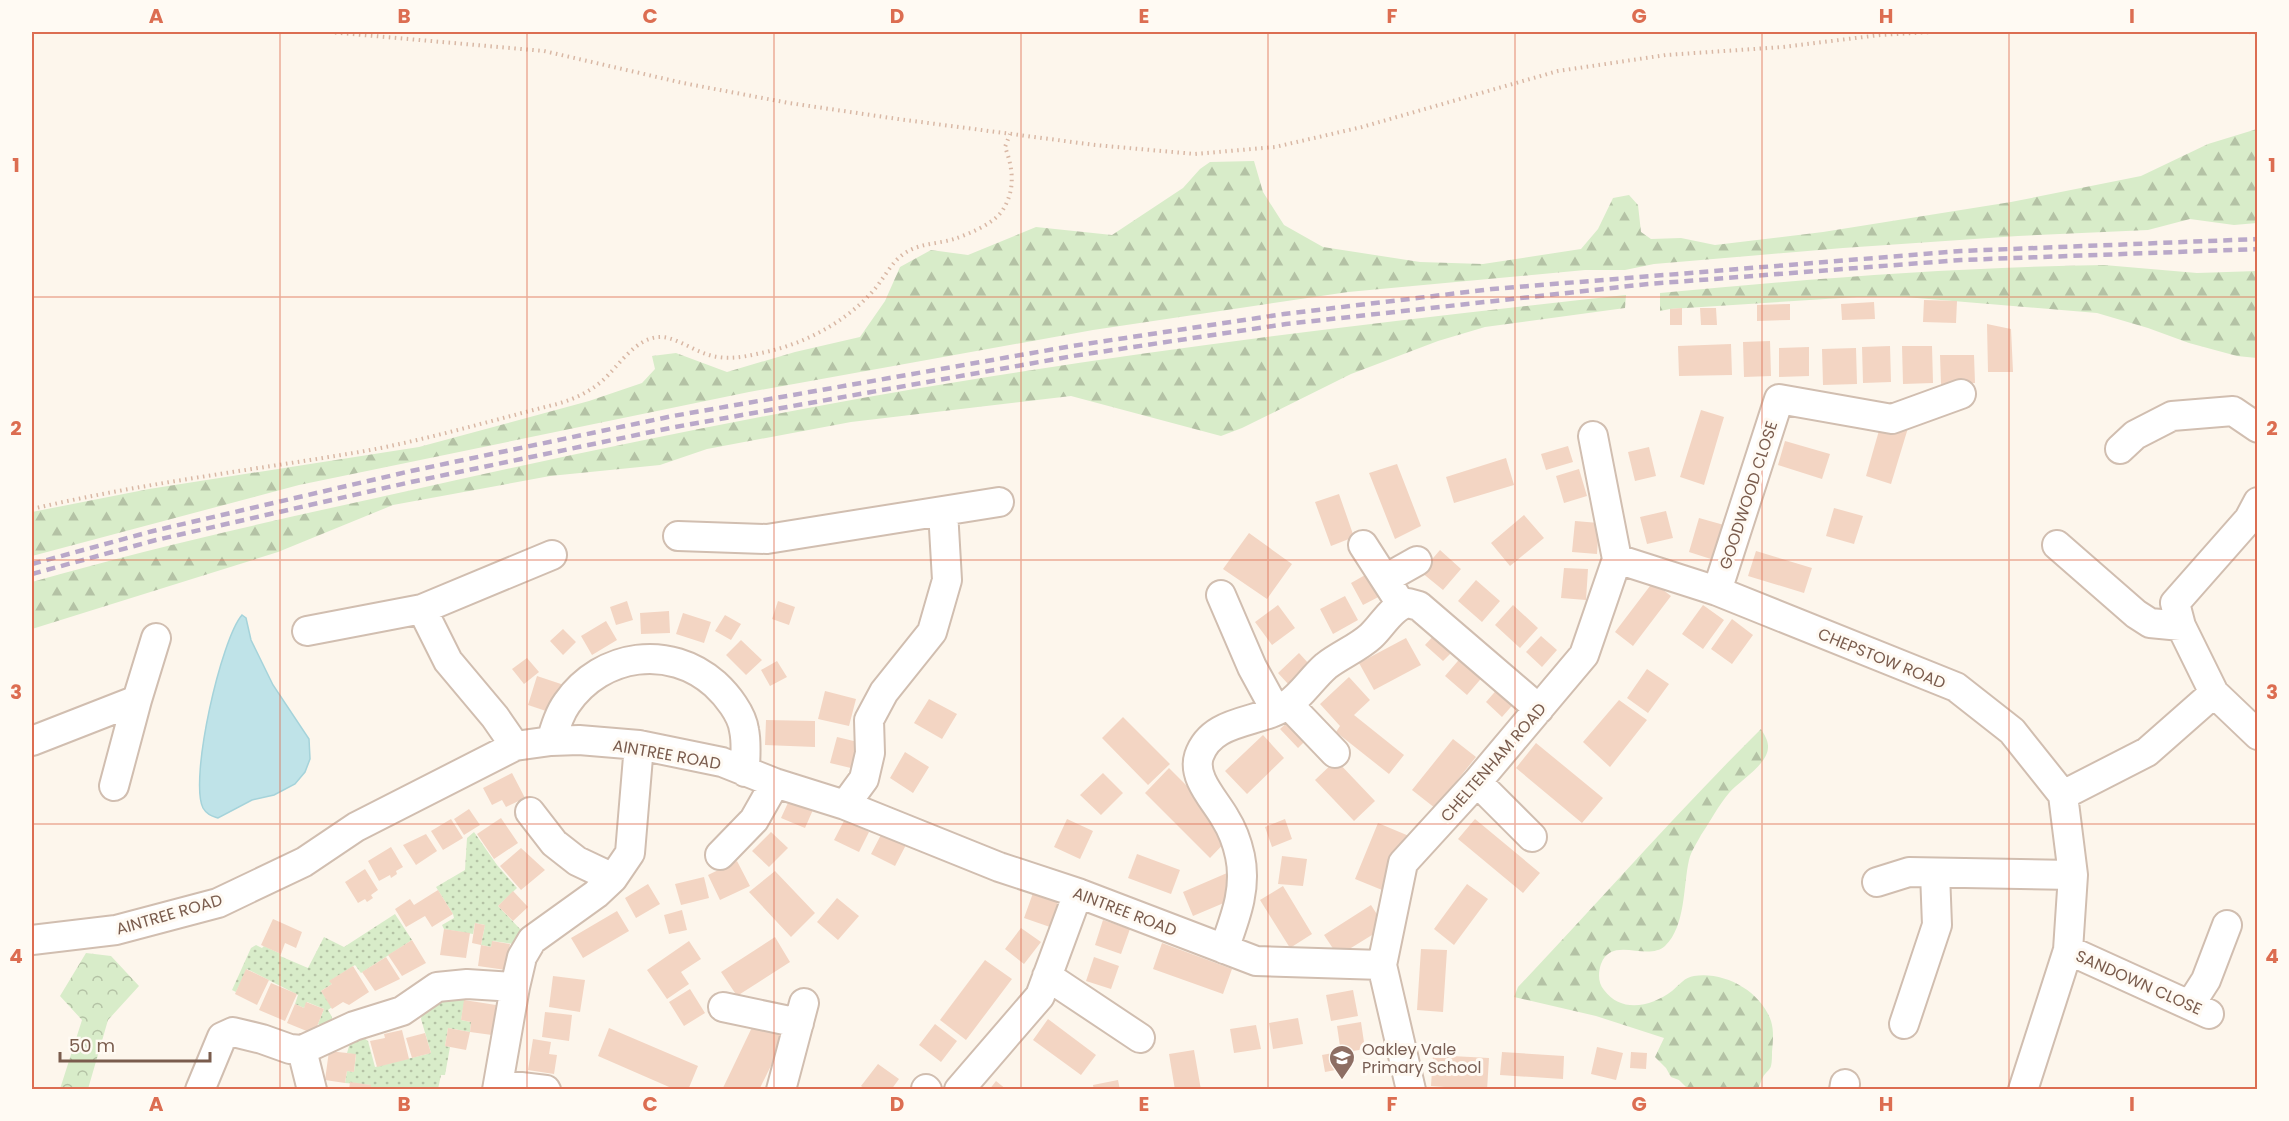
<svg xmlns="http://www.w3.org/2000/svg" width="2289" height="1121" font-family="Poppins,sans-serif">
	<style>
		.forest { fill: url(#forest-firs) }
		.park { fill: url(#park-crowns) }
		.garden { fill: url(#garden-dots) }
		.water { fill: #bfe3e8; stroke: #a5d3da; stroke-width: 1.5 }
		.building { fill: #f3d5c3 }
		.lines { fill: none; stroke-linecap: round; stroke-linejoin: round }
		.minor-casing { stroke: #d1beb0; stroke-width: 32 }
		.path { stroke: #d9b8a5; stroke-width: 4; stroke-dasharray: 1.5 4.5; stroke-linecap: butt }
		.minor { stroke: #fff; stroke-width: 28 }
		.rail { stroke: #b9a8c9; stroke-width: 4.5; stroke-dasharray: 9 6; stroke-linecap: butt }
		.grid { fill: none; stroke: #dc6d51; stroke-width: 1.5; stroke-opacity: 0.55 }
		.labels { text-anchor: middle; stroke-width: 6; stroke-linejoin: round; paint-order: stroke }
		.street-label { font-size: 16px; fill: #7a5c4d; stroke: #fffaf3 }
		.education-label { font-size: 16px; fill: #785e54; stroke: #fffaf3; text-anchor: start }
		.neatline { fill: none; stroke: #dc6d51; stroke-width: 2 }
		.grid-label { font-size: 20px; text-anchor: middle; font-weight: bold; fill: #dc6d51 }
	</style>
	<defs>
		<pattern id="forest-firs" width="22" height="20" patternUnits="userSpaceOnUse" patternTransform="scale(1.5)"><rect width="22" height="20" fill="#d8ecc9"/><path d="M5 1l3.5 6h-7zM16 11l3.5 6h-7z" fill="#b4c2a5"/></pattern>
		<pattern id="park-crowns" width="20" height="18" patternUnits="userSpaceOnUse" patternTransform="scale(1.5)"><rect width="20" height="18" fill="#d8ecc9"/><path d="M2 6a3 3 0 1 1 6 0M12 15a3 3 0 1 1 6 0" fill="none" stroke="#b4c2a5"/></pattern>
		<pattern id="garden-dots" width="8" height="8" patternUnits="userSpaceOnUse" patternTransform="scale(1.5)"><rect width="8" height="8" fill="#d8ecc9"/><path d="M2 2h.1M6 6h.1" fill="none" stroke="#b4c2a5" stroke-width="1.8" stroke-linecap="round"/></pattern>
	</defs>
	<rect width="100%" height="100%" fill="#fdf6ec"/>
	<!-- forest -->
	<path class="forest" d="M2257,129v94l-23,2 -44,-6 -42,11 -130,6 -175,12 -189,16 -29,6h-40l-237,22 -255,38 -344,62 -450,93 -267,71v-44l117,-23 270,-42 170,-46 53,-18 13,-14 -3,-13 24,-3 51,19 68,-20 65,-15 25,-36 15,-34 31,-17 37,5 68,-28 76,8 71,-47 17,-19 10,-7 44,-1 9,31 21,33 39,22 97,15 63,2 98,-15 17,-20 15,-31 16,-3 9,10 3,27 10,7 30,-1 34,7 108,-13 188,-30 130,-26 67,-32z
		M2104,265l93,8 60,-2v87l-20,-2 -48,-13 -41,-15 -51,-15 -192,-16h-48l-187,12 -10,2v-18c147,-14 296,-26 444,-28z
		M1626,295l-1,13 -140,19 -47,14 -87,33 -109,54 -21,8 -150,-40 -220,26 -144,27 -47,16 -110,11 -157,29 -115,47 -246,77v-47c125,-36 253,-64 380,-92 183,-41 366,-79 551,-109 220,-36 442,-62 663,-86z
		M1761,729c3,5 7,11 7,17 1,18 -29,35 -39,47 -11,13 -19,29 -28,42 -4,8 -10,16 -12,25 -6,26 -3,66 -24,86 -18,16 -53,-11 -64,18 -3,9 -3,19 3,26 18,24 48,16 68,1 7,-6 13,-14 22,-15 30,-5 67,15 77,45 3,10 2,20 1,31 0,4 0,10 -1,14 -1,4 -6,7 -8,11 -2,3 -3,8 -5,12h-70l-9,-9 -8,-3 -5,-9 -11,-11 9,-19 -68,-22 -82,-19 4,-10c82,-86 159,-175 243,-258z"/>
	<!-- park -->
	<path class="park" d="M86,953l25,3 28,30 -31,34 -20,69h-28l22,-69 -22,-24z"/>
	<!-- garden -->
	<path class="garden" d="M474,832l23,33 20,23 -19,18 23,24 -7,14 -21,-3 -2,6 -10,-2 4,-20 -10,-2 -2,11 -29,-5 -2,-4 12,-7 -1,-4 -17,-27 29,-17 2,-32z
		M395,914l17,26 -51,33 -6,-8 -25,16 2,3 -11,7 11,16 -4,3 4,7v5l-8,5 -6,-3 6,-15 -17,-7 -3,6 -9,-4 3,-9 -51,-26 -11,23 -4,-2 19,-42 5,-3 6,3 2,-2 17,8 -1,2 28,12 16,-31 20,10z
		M453,998h12l-4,22 10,2 -1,10 -22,-4 -3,18 5,1 -5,28h-4l-3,14h-67v-4l-26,-2 2,-12 7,1 2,-17 -9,-2 3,-10 14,-5 4,3 7,26 56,-14 -10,-34 1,-6 8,-6z"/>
	<!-- water -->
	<path class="water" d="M242,615l4,3 5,22 22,45 36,54 1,20 -5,13 -10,12 -21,11 -22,5 -34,18c-6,-2 -11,-3 -15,-10 -14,-29 18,-169 39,-193z"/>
	<!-- building -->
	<path class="building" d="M1924,300l33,1 -1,22 -33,-1z
		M1874,302l1,17 -33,1 -1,-16z
		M1790,304v16l-33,1v-16z
		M1682,308v17h-12v-16z
		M1700,308h16l1,17h-16z
		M1987,324l24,5 2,43h-25z
		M1770,341l1,35 -27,1 -1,-35z
		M1731,344l1,31 -53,1 -1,-30z
		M1890,346l1,36 -28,1 -1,-36z
		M1902,346h30l1,37 -30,1z
		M1809,347v29l-30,1v-29z
		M1856,348l1,36 -34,1 -1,-36z
		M1940,355h34l1,28 -34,1z
		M1701,410l23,7 -20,68 -24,-8z
		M1882,420l26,8 -17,56 -25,-8z
		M1785,441l45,13 -8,25 -44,-14z
		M1568,446l5,16 -27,8 -5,-16z
		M1649,447l7,29 -21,5 -7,-29z
		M1506,458l8,27 -60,18 -8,-26z
		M1397,464l24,62 -26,13 -26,-66z
		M1579,469l8,27 -23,7 -8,-27z
		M1339,494l15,43 -23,9 -16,-44z
		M1834,508l29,8 -9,28 -28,-8z
		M1666,511l7,27 -26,6 -7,-27z
		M1524,515l20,23 -34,28 -19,-23z
		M1699,518l25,7 -10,35 -25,-8z
		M1575,521l24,2 -2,31 -25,-2z
		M1249,533l43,31 -25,35 -44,-30z
		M1440,550l21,19 -18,21 -22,-18z
		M1756,551l56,17 -8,25 -56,-17z
		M1564,568l24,1 -2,31 -25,-2z
		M1374,570l12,23 -23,12 -12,-22z
		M1476,580l24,21 -18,21 -24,-21z
		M1653,582l18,14 -38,50 -18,-14z
		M1345,596l13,24 -25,14 -13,-25z
		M627,601l6,19 -17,5 -6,-18z
		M778,601l17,6 -6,18 -17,-6z
		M1278,605l17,23 -23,17 -17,-23z
		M1513,605l25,23 -18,20 -25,-23z
		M1703,605l21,15 -21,29 -21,-15z
		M669,611l1,22 -29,1 -1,-21z
		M683,613l28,9 -7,21 -28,-9z
		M725,615l16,9 -10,16 -16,-9z
		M1732,619l21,16 -21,29 -21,-15z
		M606,621l11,19 -25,15 -11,-19z
		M563,629l13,13 -13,13 -13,-14z
		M1436,633l19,16 -12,12 -18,-16z
		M1541,636l16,14 -15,17 -16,-15z
		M1406,638l15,27 -47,25 -15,-27z
		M741,640l21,20 -16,15 -20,-20z
		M1299,653l11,12 -21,20 -11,-12z
		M1463,655l22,19 -18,21 -22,-19z
		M527,658l12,14 -15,12 -12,-15z
		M777,661l10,16 -17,9 -9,-16z
		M1647,669l22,15 -21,29 -21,-15z
		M537,676l27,9 -9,29 -27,-9z
		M1349,677l21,23 -16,15 50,40 -15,19 -53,-42 4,-6 -20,-22z
		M1500,686l17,14 -15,17 -16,-15z
		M825,691l31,8 -7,27 -31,-7z
		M929,699l28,15 -15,25 -28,-16z
		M1619,700l28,20 -37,47 -27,-25z
		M1123,717l47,47 -22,21 -46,-47z
		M1292,718l18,18 -12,12 -18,-19z
		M766,720l49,1v26l-50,-2z
		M1263,735l21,23 -37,36 -22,-23z
		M837,737l25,6 -7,26 -25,-6z
		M1453,739l23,18 -41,51 -23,-18z
		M1536,743l67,55 -21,25 -66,-55z
		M905,752l24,15 -16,26 -23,-15z
		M1336,760l39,41 -21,20 -39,-41z
		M1169,768l65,65 -24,25 -65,-65z
		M512,773l13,25 -19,9 -4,-7 -10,5 -9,-17z
		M1103,773l20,20 -22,22 -21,-20z
		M792,794l24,9 -11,25 -24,-10z
		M469,809l11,16 -16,10 -10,-16z
		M501,818l17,25 -24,16 -17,-25z
		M451,819l12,19 -20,12 -12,-19z
		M845,819l24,13 -10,20 -25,-12z
		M1067,819l26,12 -13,28 -26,-12z
		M1285,819l7,20 -20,8 -7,-20z
		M1475,819l65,54 -17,20 -65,-54z
		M1378,823l31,13 -22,56 -32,-13z
		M883,831l24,12 -12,23 -24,-12z
		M771,832l17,16 -19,19 -17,-16z
		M426,834l11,17 -21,14 -13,-20z
		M391,847l12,20 -7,4 1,3 -6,4 -1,-3 -11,6 -11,-20z
		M521,848l24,22 -24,20 -21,-24z
		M1137,854l43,16 -9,24 -43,-16z
		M1282,856l25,3 -4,27 -25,-2z
		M737,861l13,25 -30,14 -12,-25z
		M365,869l13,21 -7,5 2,3 -6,4 -2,-3 -7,4 -13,-21z
		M1234,870l11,24 -52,22 -10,-24z
		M775,871l40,42 -24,24 -42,-45z
		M704,877l5,21 -28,7 -6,-21z
		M648,884l12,20 -24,14 -11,-20z
		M1467,884l21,15 -34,46 -20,-16z
		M1283,886l29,48 -22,14 -30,-48z
		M438,890l15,24 -21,13 -7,-11 -19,11 -11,-18 15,-10 4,6z
		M513,891l15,16 -15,14 -15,-15z
		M1033,893l25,9 -8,25 -26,-9z
		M837,898l22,18 -21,24 -21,-18z
		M1371,905l14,22 -47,29 -14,-21z
		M682,910l5,20 -18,4 -5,-19z
		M617,911l12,20 -46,27 -12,-20z
		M273,919l29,13 -6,16 -11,-5 -4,11 -20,-9z
		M1103,920l27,9 -9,25 -26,-9z
		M475,923l10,2 -4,20 -9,-2z
		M1021,928l20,14 -17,22 -19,-15z
		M444,929l26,4 -4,25 -26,-3z
		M775,937l15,25 -53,34 -16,-24z
		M412,940l14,23 -24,13 -14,-21z
		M492,941l18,3 -4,26 -28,-4 3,-21 10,2z
		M689,941l12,18 -20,13 8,12 -22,15 -20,-29z
		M1162,943l70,26 -9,25 -70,-25z
		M1421,949l26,1 -4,62 -26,-2z
		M386,957l14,22 -25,12 -13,-19z
		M1094,957l25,9 -8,23 -25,-8z
		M985,960l27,19 -46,61 -26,-20z
		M353,966l16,26 -20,13 -6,-3 -11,7 -11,-18 11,-7 -3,-3z
		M246,969l23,11 -12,25 -22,-11z
		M553,976l32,4 -5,32 -31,-5z
		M271,983l26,11 -12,27 -26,-11z
		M690,989l15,24 -21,13 -15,-24z
		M1353,990l5,26 -27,5 -5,-26z
		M464,1000l32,5 -4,30 -22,-3 1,-10 -10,-2z
		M306,1002l18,7 -10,25 -27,-11 8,-19 9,4z
		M545,1012l27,3 -3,26 -27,-4z
		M1298,1018l5,26 -30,5 -4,-26z
		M756,1019l32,12 -29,59h-37z
		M1048,1019l48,36 -15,20 -48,-35z
		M1361,1022l4,27 -24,4 -4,-27z
		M935,1024l22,17 -16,21 -22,-17z
		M1256,1025l5,24 -27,4 -4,-24z
		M448,1028l22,4 -4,18 -21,-4z
		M609,1028l89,38 -10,24h-12l-78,-34z
		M402,1030l7,29 -32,8 -7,-26 15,-3 -1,-4z
		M425,1033l6,20 -19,5 -6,-20z
		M533,1039l18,3 -2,12 8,1 -3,19 -26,-4z
		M1597,1047l26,6 -7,27 -25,-6z
		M1194,1050l7,40h-26l-6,-36z
		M329,1051l27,3 -2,18 -7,-1 -2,12 -20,-3z
		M1338,1052l3,17 -16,3 -3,-17z
		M1502,1052l62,4 -1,23 -63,-4z
		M1631,1052l16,1 -1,16 -16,-1z
		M1433,1055l56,3 -2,32 -56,-4z
		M878,1064l21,15 -8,11h-25l-5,-4z
		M1118,1080l2,10h-26l-1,-5z
		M996,1081l11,9h-18z
		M350,1082l21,3v5h-22z"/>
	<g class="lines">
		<defs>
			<path id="minor" d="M2120,449l15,-14 37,-19 61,-5 25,17
				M678,536l89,3 232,-37
				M1363,545l38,59
				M2057,545l79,69 14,9 31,3
				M1617,559l100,32 239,96 56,44 51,64 10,80 -5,75 -45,140
				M1385,579l32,-18
				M1717,591l62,-192 113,20 69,-25
				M1221,595l31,72 24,44
				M422,609l26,52 47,56 20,29
				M307,631l115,-22 130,-54
				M2214,693l-33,-67 -6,-23 74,-84 9,-17
				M1288,704l47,49
				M32,741l105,-41 19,-62
				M551,741c4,-13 8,-27 16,-38 35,-50 103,-59 148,-19 12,11 27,30 29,46 3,13 1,28 1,42
				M1477,782l55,55
				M114,786l23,-86
				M2063,795l84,-43 67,-59 44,42
				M845,805l19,-26 6,-26 -1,-33 15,-28 48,-60 15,-52 -4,-69
				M530,812l24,31 23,18 36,17
				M720,855l34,-35 21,-37
				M1877,882l32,-10 164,3
				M32,940l84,-10 102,-27 86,-41 52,-35 159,-81 36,-5 28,-1 60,5 83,17 53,21 70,22 154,62 79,26 178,68 126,4
				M1224,949c11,-31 23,-60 16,-93 -3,-14 -8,-27 -15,-38 -10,-18 -33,-40 -26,-62 13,-38 60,-32 88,-51 15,-10 25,-27 39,-39 14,-11 32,-18 45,-30 12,-11 21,-30 37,-33l11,3 120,103
				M2068,950l141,64
				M1047,976l93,62
				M2190,1005l16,-25 21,-55
				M723,1007l76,16
				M1904,1024l33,-99 -2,-52
				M302,1050l10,40
				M498,1084l48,6
				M926,1089l1,1
				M200,1090l22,-53 11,-5 29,7 28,10 12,1 52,-24 48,-15 35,-24 30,-3 48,3
				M497,1090l18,-103 7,-30 10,-17 64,-46 17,-16 17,-25 9,-108
				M781,1090l23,-87
				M959,1090l81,-94 38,-103
				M1411,1090l-29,-125 21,-102 74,-81 107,-127 33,-96 -24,-123
				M1844,1090l1,-6"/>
		</defs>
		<!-- minor casing -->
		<use href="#minor" class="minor-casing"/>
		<!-- path -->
		<path class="path" d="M329,32l215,19 139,32 106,20 109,16 197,26 100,9 80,-7 87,-20 196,-56 108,-16 117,-8 97,-12 51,-3
			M2249,32l9,1
			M32,509c110,-26 222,-39 333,-58 65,-12 128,-31 192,-47 17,-5 31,-11 45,-23 16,-14 33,-43 57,-44 13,-1 29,10 42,15 20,9 39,6 60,1 41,-8 84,-30 112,-62 11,-12 18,-29 32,-38 15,-10 33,-9 49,-14 15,-5 39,-15 48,-28 14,-21 11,-43 3,-64l5,-13"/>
		<!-- minor -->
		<use href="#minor" class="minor"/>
		<!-- rail -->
		<path class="rail" d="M32,564l121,-33 258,-60 262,-55 399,-70 212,-32 208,-25 469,-38 297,-12
			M32,574l124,-34 255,-58 264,-55 398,-71 213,-32 362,-40 313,-24 297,-11"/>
	</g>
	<!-- grid -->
	<path class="grid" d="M280,32v1058M527,32v1058M774,32v1058M1021,32v1058M1268,32v1058M1515,32v1058M1762,32v1058M2009,32v1058M32,297h2226M32,560h2226M32,824h2226"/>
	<!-- icons -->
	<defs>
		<symbol id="school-pin" viewBox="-11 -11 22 30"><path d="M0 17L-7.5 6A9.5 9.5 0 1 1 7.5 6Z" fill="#8d6e63" stroke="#fffaf3"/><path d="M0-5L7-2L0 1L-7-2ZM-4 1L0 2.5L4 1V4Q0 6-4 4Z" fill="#fff"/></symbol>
	</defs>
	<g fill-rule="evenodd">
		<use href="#school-pin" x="1327" y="1043" width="30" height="40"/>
	</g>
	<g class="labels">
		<!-- street labels -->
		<g class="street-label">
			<text transform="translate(1748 495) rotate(-72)" y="6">GOODWOOD CLOSE</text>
			<text transform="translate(1882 658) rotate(22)" y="6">CHEPSTOW ROAD</text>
			<text transform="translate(667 754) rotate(10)" y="6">AINTREE ROAD</text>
			<text transform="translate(1493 762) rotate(-49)" y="6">CHELTENHAM ROAD</text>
			<text transform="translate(1125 911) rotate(21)" y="6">AINTREE ROAD</text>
			<text transform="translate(169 914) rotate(-16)" y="6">AINTREE ROAD</text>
			<text transform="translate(2139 982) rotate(24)" y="6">SANDOWN CLOSE</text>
		</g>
		<!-- education labels -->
		<g class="education-label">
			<text x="1362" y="1055">Oakley Vale<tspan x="1362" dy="18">Primary School</tspan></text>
		</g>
	</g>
	<!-- border -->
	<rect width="2289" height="1121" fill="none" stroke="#fffaf3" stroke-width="66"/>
	<!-- scale -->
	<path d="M60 1052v9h150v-9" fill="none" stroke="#7a5c4d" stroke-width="3"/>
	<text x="69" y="1052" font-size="18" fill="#7a5c4d" stroke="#fffaf3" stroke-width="4.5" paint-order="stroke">50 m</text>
	<rect x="33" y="33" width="2223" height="1055" class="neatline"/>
	<g class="grid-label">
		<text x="156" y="23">A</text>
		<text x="404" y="23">B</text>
		<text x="650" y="23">C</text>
		<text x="897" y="23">D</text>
		<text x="1144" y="23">E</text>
		<text x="1392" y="23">F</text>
		<text x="1639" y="23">G</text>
		<text x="1886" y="23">H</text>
		<text x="2132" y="23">I</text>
		<text x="16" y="172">1</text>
		<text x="2272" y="172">1</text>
		<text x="16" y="435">2</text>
		<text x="2272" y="435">2</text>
		<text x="16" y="699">3</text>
		<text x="2272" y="699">3</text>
		<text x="16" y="963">4</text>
		<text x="2272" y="963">4</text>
		<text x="156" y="1111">A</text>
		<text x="404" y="1111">B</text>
		<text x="650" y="1111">C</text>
		<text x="897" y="1111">D</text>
		<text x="1144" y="1111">E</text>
		<text x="1392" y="1111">F</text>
		<text x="1639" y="1111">G</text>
		<text x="1886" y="1111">H</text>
		<text x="2132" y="1111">I</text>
	</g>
</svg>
